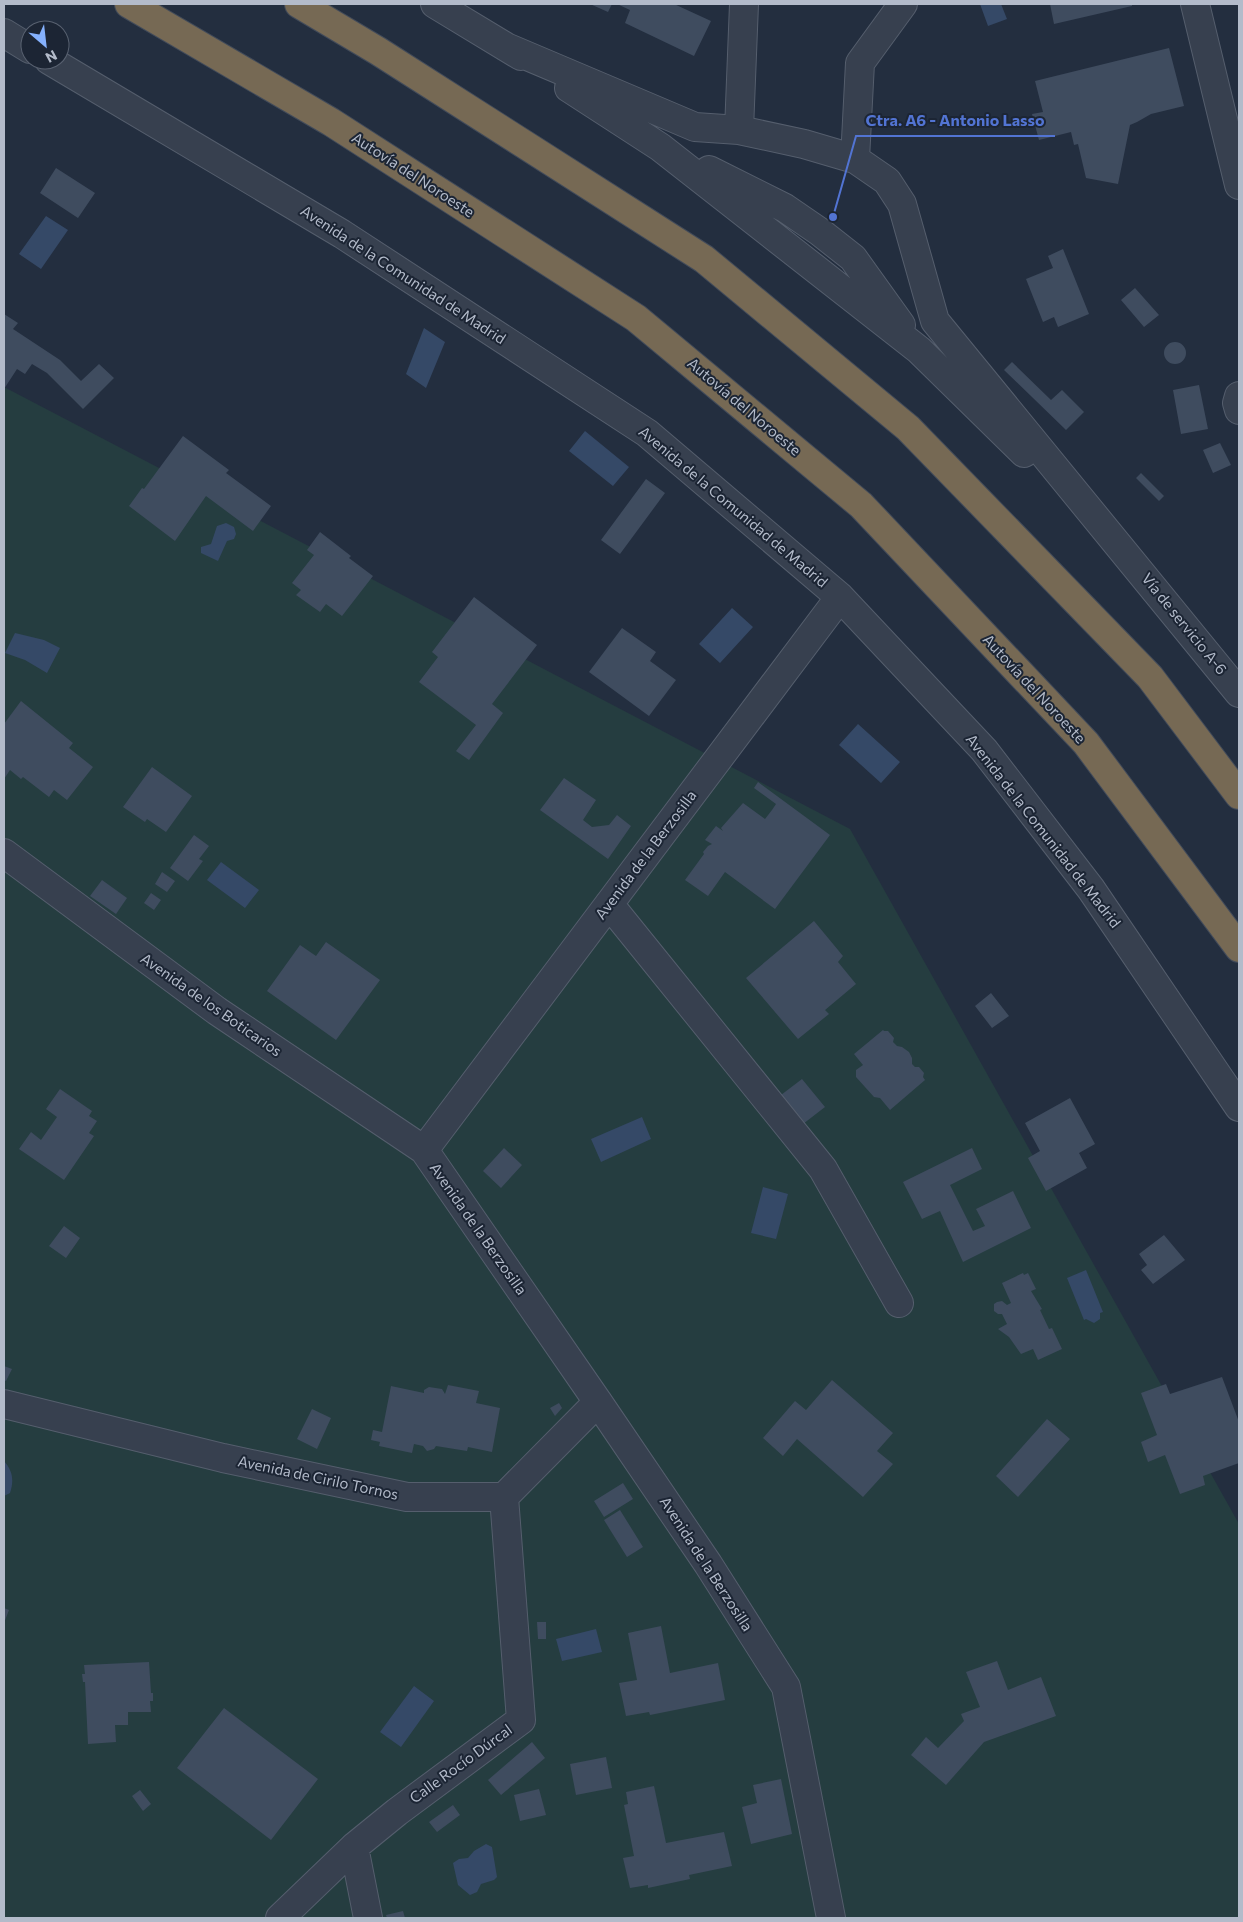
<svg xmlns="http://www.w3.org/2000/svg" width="1243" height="1922" font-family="Commissioner,sans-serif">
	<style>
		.green { fill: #253d40 }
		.water { fill: #354967 }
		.building { fill: #3f4c5f }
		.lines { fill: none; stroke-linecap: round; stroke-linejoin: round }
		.minor-casing { stroke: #555e6d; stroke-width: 30 }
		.highway-casing { stroke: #424b5a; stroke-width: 30 }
		.minor { stroke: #37404f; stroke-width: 28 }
		.highway { stroke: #766954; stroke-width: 28 }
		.labels { text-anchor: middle; stroke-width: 4; stroke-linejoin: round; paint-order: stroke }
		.street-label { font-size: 15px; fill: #b3bbca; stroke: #1c2534 }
		.leader { fill: none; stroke: #5274d3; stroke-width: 2 }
		.callout-dot { fill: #5274d3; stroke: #1c2534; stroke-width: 2 }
		.callout-label { font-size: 16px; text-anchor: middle; font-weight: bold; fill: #5274d3; stroke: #1c2534; stroke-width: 4; stroke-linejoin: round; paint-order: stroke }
	</style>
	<rect width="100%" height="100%" fill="#232e3f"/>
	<!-- green -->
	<path class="green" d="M4,387l846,442 389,695v394h-1235z"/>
	<!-- water -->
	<path class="water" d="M980,4h21l6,15 -19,7z
		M46,216l22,14 -27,39 -22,-15z
		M424,328l21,14 -19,46 -20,-14z
		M585,431l44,36 -16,19 -44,-35z
		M226,523l8,4 2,7 -2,5 -7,2 -9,20 -17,-8v-6l10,-3 6,-18z
		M732,608l21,19 -33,36 -21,-19z
		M15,633l29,7 16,8 -13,25 -22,-13 -20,-7z
		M858,724l42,38 -19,21 -42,-38z
		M221,862l38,28 -14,18 -38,-28z
		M642,1117l9,22 -50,23 -10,-23z
		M763,1187l25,7 -12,45 -25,-6z
		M1086,1270l17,42 -3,1v6l-6,4 -8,-4 -2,1 -17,-42z
		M4,1461c9,10 10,20 6,32l-6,3z
		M596,1629l6,23 -40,9 -6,-22z
		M414,1686l20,15 -33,46 -21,-15z
		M486,1844l6,3 5,30 -3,3 -13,4 -4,8 -7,3 -12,-10 -5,-22 6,-4 9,-1 6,-7z"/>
	<!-- building -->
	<path class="building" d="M590,4h22l-4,8z
		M617,4h57l37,17 -17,35 -69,-33 5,-13z
		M1050,4h82v2l-78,18z
		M1169,48l15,58 -33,8 -14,8 -7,3 -12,59 -32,-6 -8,-34 -4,1 -3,-13 -32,8 -7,-26 11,-2 -8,-31z
		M56,168l39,25 -17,25 -38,-25z
		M1063,249l26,65 -31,13 -4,-10 -11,5 -17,-43 27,-11 -5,-12z
		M1135,288l24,27 -15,12 -23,-27z
		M4,314l14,9 -5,6 47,31 21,21 18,-17 15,14 -31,31 -36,-36 -15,-9 -7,10 -8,-5 -13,20z
		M1164 353a11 11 0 1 1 22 0a11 11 0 1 1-22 0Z
		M1012,362l39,38 11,-10 22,22 -18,18 -62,-60z
		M1199,385l9,44 -27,5 -8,-44z
		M183,436l46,34 -3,3 45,33 -18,25 -47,-35 -31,45 -46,-35 13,-18 2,1z
		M1220,443l11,22 -18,8 -10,-23z
		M1141,473l23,23 -5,5 -23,-23z
		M646,479l19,14 -45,61 -19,-14z
		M320,532l31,24 -2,2 24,18 -31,40 -16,-12 -6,8 -24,-17 5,-5 -9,-7 22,-28 -7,-5z
		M474,597l63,48 -45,59 11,9 -34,47 -13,-9 20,-26 -57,-43 19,-25 -6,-5z
		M622,628l34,24 -6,9 26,19 -27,36 -60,-44z
		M21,701l52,42 -4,5 24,19 -26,33 -13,-10 -5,7 -26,-20 -2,2 -11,-9 -6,9v-55z
		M152,767l40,29 -26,36 -19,-13 -2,3 -22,-15z
		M564,778l32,22 -13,20 9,7 17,-2 8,-10 14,11 -23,33 -68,-49z
		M758,782l72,53 -55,74 -50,-37 -17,24 -23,-16 19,-26 -1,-2 5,-6 4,-2 -7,-4 11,-14 7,5 -2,-3 22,-25 22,16 7,-9 4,-6 -22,-16z
		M194,835l15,11 -10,13 4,2 -15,20 -18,-13z
		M162,872l13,9 -8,11 -12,-8z
		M102,880l25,18 -11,16 -26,-18z
		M151,893l10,7 -7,10 -10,-7z
		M814,921l29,35 -5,6 18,22 -31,26 4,4 -31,25 -52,-61z
		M326,942l54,38 -44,60 -69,-49 33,-46 16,11z
		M991,993l18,23 -17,12 -17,-22z
		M883,1030l1,1h4l6,7 -1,4 4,4 5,1 7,5 3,6v6l3,3h4l5,6 -1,4 2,3 -35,30 -10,-12 -6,-1 -18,-20v-7l7,-5 -9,-11z
		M802,1079l23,28 -22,17 -22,-29z
		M60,1089l32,22 -3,5 8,5 -8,12 5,3 -30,44 -45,-31 12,-17 10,8 16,-23 -11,-8z
		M1070,1098l25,46 -16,9 8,15 -41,23 -18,-33 12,-7 -15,-28z
		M504,1148l18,17 -21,23 -18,-17z
		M972,1148l10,21 -32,16 23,46 12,-5 -9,-17 37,-18 18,37 -68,34 -23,-51 -18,8 -19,-37z
		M64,1226l16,12 -14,20 -17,-12z
		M1164,1235l21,25 -32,24 -12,-14 6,-5 -8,-11z
		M1023,1273l1,2 4,-2 8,16 -5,2 11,18 -2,1 9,19 3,-1 10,21 -24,11 -5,-11 -12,5 -12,-17 -11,-8 9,-5 -5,-10h-4l-4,-3v-7l3,-2 5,-1 5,4 4,-2 -9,-20z
		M4,1366l8,3 -6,12 -2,-1z
		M1222,1377l17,45v41l-36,13 2,9 -25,9 -15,-39 -17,7 -7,-20 16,-7 -16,-42 25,-9 4,10z
		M832,1380l61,53 -16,18 16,13 -30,33 -66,-58 -14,17 -20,-18 32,-37 11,9z
		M448,1385l31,6 -3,12 24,5 -8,44 -24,-5 -1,4 -31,-5 -2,3 -7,2 -4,-5 -9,-2 -2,9 -33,-7 1,-4 -9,-2 2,-10 9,2 9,-46 33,7v-3l5,-3 13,2 3,5z
		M559,1403l3,5 -7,8 -5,-8z
		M312,1409l19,9 -14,31 -20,-10z
		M1047,1419l23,20 -52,58 -22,-21z
		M623,1483l10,16 -29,18 -10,-16z
		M620,1510l23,37 -16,10 -23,-37z
		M4,1608l5,2 -5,13z
		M537,1622h9v17h-8z
		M661,1626l9,47 48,-10 7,37 -75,15 -1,-3 -23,4 -7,-33 18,-3 -9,-47z
		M997,1661l11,29 33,-13 15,39 -72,26 -38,43 -35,-30 15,-18 12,11 26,-27 -3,-7 19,-7 -14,-35z
		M149,1662l2,31h2v8h-3l1,11h-23v13h-13l1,17 -28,2 -3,-62h-2l-1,-8h3l-1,-9z
		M224,1708l94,71 -47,61 -94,-72z
		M532,1742l13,16 -44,37 -13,-15z
		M606,1757l6,31 -36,7 -6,-31z
		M781,1779l11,55 -41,10 -9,-37 15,-4 -4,-18z
		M654,1786l12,57 58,-11 8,34 -43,9 1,4 -42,9v-3l-18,3 -7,-30 11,-2 -10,-51 4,-1 -2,-12z
		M539,1789l7,26 -26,6 -6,-26z
		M140,1790l11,14 -8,7 -11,-15z
		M453,1805l7,10 -23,17 -8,-10z
		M403,1911l2,7h-18l-1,-3z"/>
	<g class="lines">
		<defs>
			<path id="minor" d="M435,4l86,52
				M1195,4l44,181
				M4,33l26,16
				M506,47l189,80 44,3 65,14 51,15 32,22 15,23 33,117 304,372
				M49,60l293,174 305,199 193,164 144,153 107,139 148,218
				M569,88l91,59 259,203 105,103
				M739,130l5,-126
				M855,159l5,-96 43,-59
				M709,170l76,38 35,24 33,26 48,67
				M1239,396l-2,7 2,7
				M4,853l213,158 207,139
				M609,904l214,265 76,134
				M4,1404l219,54 184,39h97l94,-95
				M354,1847l14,71
				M280,1918l74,-71 43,-35 124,-92 -17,-223
				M831,1918l-45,-231 -78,-123 -110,-162 -174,-252 416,-553"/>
			<path id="highway" d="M129,4l202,118 305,196 225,187 225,238 153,205
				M299,4l79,47 326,208 204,169 242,249 89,118"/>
		</defs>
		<!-- minor casing -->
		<use href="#minor" class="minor-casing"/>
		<!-- highway casing -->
		<use href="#highway" class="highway-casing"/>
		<!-- minor -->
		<use href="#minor" class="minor"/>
		<!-- highway -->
		<use href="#highway" class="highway"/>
	</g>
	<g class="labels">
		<!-- street labels -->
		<g class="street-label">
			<text transform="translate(413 175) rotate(33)" y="5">Autovía del Noroeste</text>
			<text transform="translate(403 275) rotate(33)" y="5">Avenida de la Comunidad de Madrid</text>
			<text transform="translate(744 407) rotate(40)" y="5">Autovía del Noroeste</text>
			<text transform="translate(733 507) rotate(40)" y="5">Avenida de la Comunidad de Madrid</text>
			<text transform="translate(1184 624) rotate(51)" y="5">Vía de servicio A-6</text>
			<text transform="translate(1034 689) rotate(47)" y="5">Autovía del Noroeste</text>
			<text transform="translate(1043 831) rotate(52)" y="5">Avenida de la Comunidad de Madrid</text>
			<text transform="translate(646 855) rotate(-53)" y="5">Avenida de la Berzosilla</text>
			<text transform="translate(211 1005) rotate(35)" y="5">Avenida de los Boticarios</text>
			<text transform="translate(478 1229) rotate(55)" y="5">Avenida de la Berzosilla</text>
			<text transform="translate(318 1478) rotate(12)" y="5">Avenida de Cirilo Tornos</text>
			<text transform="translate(706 1564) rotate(57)" y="5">Avenida de la Berzosilla</text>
			<text transform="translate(461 1764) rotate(-36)" y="5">Calle Rocío Dúrcal</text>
		</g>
	</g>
	<!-- callouts -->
	<path class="leader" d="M833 217L856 136H1055"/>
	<circle class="callout-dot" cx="833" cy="217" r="5"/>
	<g class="callout-label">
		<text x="955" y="126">Ctra. A6 - Antonio Lasso</text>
	</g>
	<!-- border -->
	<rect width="1243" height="1922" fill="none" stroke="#b3bbca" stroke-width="10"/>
	<!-- north arrow -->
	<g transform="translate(45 45) rotate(152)"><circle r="24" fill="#1c2534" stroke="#586170"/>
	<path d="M0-4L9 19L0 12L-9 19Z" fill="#85b1fd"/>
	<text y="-8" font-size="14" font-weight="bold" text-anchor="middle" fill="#b3bbca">N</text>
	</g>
</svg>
